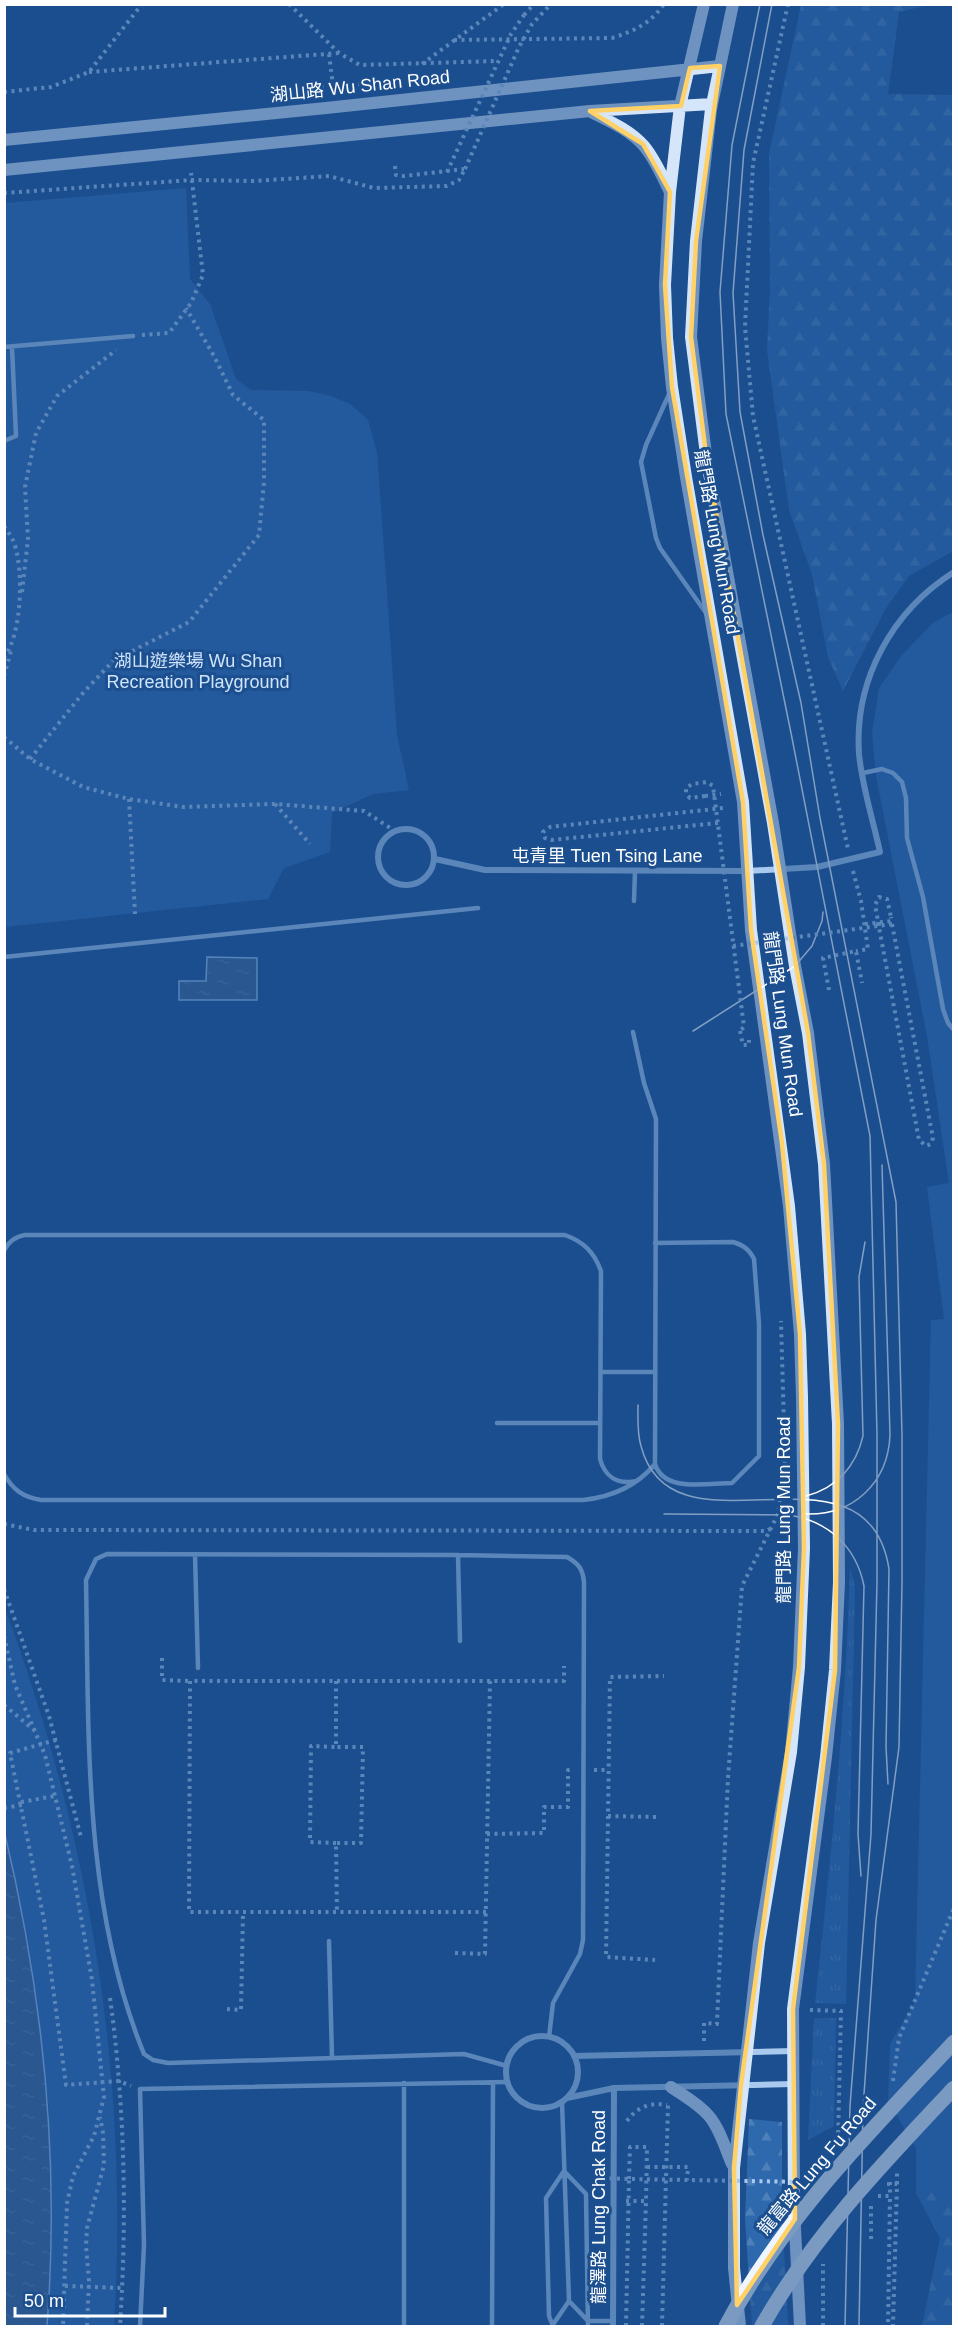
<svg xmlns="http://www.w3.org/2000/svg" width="958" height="2331" font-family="Arial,'Noto Sans TC',sans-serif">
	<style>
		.grass { fill: url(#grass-tufts) }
		.forest { fill: url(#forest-firs) }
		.park { fill: #2e69ad }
		.water { fill: url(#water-ripples); stroke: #9cc4f0; stroke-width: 1.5 }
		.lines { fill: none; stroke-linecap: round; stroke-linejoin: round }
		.path { stroke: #a9c9ee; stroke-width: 4; stroke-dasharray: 3 4.5; stroke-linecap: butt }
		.lane { stroke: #a9c9ee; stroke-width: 4.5 }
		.street { stroke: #a9c9ee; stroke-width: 6 }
		.secondary { stroke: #d6e6fa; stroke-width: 12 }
		.tram { stroke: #fff; stroke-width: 1.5 }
		.path-bridge { stroke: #a9c9ee; stroke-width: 4; stroke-dasharray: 3 4.5; stroke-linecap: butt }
		.primary-bridge { stroke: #f0f6ff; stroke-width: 15 }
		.marked { fill: none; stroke: #ffd166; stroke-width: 4.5; stroke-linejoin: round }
		.labels { text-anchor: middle; stroke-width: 6; stroke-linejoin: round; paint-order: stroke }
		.street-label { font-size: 18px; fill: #fff; stroke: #1b4f8f }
		.park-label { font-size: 18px; fill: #cfe3fa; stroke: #1b4f8f }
	</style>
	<defs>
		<pattern id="grass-tufts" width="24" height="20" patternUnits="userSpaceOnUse" patternTransform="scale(1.5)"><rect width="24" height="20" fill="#2e69ad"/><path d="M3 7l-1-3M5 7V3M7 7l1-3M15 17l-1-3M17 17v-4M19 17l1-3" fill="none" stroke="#4d80b9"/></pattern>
		<pattern id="forest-firs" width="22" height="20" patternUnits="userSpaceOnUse" patternTransform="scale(1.5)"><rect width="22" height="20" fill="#2e69ad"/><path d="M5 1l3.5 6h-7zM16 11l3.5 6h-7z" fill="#4d80b9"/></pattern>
		<pattern id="water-ripples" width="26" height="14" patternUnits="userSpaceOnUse" patternTransform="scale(1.5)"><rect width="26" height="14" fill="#3c6290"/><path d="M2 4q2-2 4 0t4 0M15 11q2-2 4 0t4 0" fill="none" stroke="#597aa1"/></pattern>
	</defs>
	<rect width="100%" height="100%" fill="#1b4f8f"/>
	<!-- grass -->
	<path class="grass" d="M850,1567l5,20 -9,417 -31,-1c16,-145 31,-290 35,-436z
		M814,2018h22l-2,108 -26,14z"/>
	<!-- forest -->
	<path class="forest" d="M801,5h128l-30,7 -11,82 65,1v456l-44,25 -23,32 -43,83 -15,-34 -16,-83 -23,-64 -22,-160 3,-61 -1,-135z
		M749,2119l33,3v87l6,117h-36l-7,-108z
		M916,2193h37v133h-31l18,-88z"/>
	<!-- park -->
	<path class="park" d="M186,188l4,91 20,25 26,75 15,11 57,1 23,5 19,8 18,16 9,32 20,283 12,55 -36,4 -41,19 -2,39 -46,16 -16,31 -263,28v-724z
		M953,612v1581h-37v-45l-28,-47 2,-57 25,-42 16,-682 13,-1 -17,-132 22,-4 -22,-147 -51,-260 -4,-43 7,-45 23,-33 31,-32z
		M4,1606c87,233 125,472 110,720h-67l3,-38 -1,-177 -12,-111 -9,-61 -23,-109z"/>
	<!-- water -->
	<path class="water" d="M207,957l50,1v42h-78v-19h27z
		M4,1830c39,163 56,329 43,496h-42z"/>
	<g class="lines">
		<!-- path -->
		<path class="path" d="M289,4l50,49 21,12 138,-4
			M788,4l-35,159 -8,164 8,89 95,433
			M524,15l10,-11
			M454,40l158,-2c22,-7 38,-14 52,-34
			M329,54l4,32
			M422,64l82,-60
			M89,72l250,-19
			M291,90l77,-7
			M4,92l47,-5 38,-15 53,-68
			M395,166l1,9 8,1 60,-7
			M4,193l188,-13 61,1 76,-5 45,12 73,-2 12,-6 6,-11
			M142,335l27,-2 22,-30 12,-28 -12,-102
			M4,526c4,6 8,11 10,17 10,26 8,92 -10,114
			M22,592l6,-53 -3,-52 11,-54 21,-37 59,-46
			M4,676l7,-25
			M4,737l26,22 53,28 46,12 54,8 92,-3 89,7 31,20
			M30,759l53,-66 30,-32 76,-39 70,-87 5,-53v-62l-31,-25 -19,-39 -28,-48
			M705,796l16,-2
			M129,799l6,115
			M275,804l35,40
			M718,823l-167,17 -6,-2 -2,-6 7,-5 173,-19
			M853,871l8,30 7,48 -12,2
			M878,922l41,218 7,6 5,-2 2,-6 -41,-214
			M865,924l27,-3 -1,-4
			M829,990l-6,-32 33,-7 6,32
			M740,1031l3,14h6v-5
			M4,1524l30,6 733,1 6,-4
			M4,1589l45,127 32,121
			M4,1636l11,49 30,70 27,111 20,114 12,117 -10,39 -21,40 -6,27 -4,123
			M162,1658v22l28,1
			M336,1681v66h27l-2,96h-25l1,69
			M4,1705l31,26
			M56,1740l-46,13 34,167 22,165 53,-4 12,5
			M594,1770h15
			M21,1802l34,-6
			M4,1808l18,-3
			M608,1816l-2,141 49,3
			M656,1817l-48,-1 2,-139 54,-1
			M487,1834l57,-1v-26h24v-37h4
			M336,1843l-26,-1 1,-96 25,1
			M486,1912h-297l1,-231h300
			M455,1953l30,1 5,-273h74v-15
			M110,1998c15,109 17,219 10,328
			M227,2009l14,1 2,-98
			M810,2010l31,1 -3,131
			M704,2041v-18l13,1v-2l11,-244 14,-192 36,-72 7,-53 -4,-140
			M893,2081l6,-43 55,-130
			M627,2121c10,-14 23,-19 40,-16
			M647,2167h41l-1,13
			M890,2182v14
			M897,2184v-11
			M878,2196h12l-2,130
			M626,2201h20l1,-54h-17l-1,32
			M871,2239v-35
			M65,2286l58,2
			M87,2326l2,-45 -3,-35 1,-18 17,-63 -1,-32 -3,-16
			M642,2326l4,-125
			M662,2326l6,-221
			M823,2326v-62"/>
		<!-- lane -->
		<path class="lane" d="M4,347l129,-11
			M670,392l-24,53 -5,17 15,76 4,10 46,65
			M4,441l12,-5 -4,-89
			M863,773l19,-4 11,4 9,9 4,16 1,40 16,59 20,112 5,14 6,7
			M634,901l1,-30
			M4,957l474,-49
			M633,1032l11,51 12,36 -1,345c9,29 52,19 77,19l27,-27v-132l-5,-65c-5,-10 -11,-14 -21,-17l-78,1
			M4,1251c5,-10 11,-14 21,-16h540c19,7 29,17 36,36l-1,188c5,18 18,26 37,22
			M601,1372h54
			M497,1423h103
			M4,1474c9,16 19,23 37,26h542c28,-3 53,-13 72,-36
			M195,1554l3,114
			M458,1555l2,86
			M329,1941l3,117
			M507,2066l-43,-12 -296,9 -15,-3 -9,-6c-61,-149 -55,-315 -58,-474l10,-21 11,-5 351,1 109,2c12,7 16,12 17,26l-1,357 -3,14 -27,49 -4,34
			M564,2171l22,23 2,132
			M569,2301l19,20h25
			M140,2326l4,-81 -4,-156 367,-7
			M404,2326v-243
			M492,2326l1,-243
			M552,2326l17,-25 -7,-199
			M553,2326l-4,-10 -3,-118 18,-27"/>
		<!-- street -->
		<path class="street" d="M378 857a28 28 0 1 1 56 0a28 28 0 1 1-56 0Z
			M435,859l50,11 262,1 70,-4 63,-15c-7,-32 -18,-66 -21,-98 -5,-74 33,-143 95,-182
			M506 2072a36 36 0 1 1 72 0a36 36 0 1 1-72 0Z
			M574,2056l220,-5
			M567,2098l47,-10 179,-4
			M613,2326l1,-238"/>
		<!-- secondary -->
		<path class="secondary" d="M704,4l-24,102 -10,86 -5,93 2,53 5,49 14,90 57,325 8,128 38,276 11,128 2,63 2,151 -5,119 -8,85 -32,191 -25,225v100l6,58
			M733,4l-22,105 -15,132 -5,96 16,125 66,361 22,143 13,67 16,131 14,260 1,158 -4,88 -9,87 -33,252 1,200 6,117
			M591,112c18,9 39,18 53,34 11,13 18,30 26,46
			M4,140l322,-32 394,-42
			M4,170l586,-59 122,-7
			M671,2087c13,9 28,17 38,29 11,13 16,32 23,48"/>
		<!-- tram -->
		<path class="tram" d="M760,4l-28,141 -12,147 6,122 65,319 79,403 7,299v147l-6,252 -21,272 -5,220
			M772,4l-28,146 -11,143 7,119 23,123 38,168 19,115 76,384 6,233v147l-3,165 -23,173 -13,189 -4,217
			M693,1031l102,-65 17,-20 10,-25 1,-9
			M638,1405c0,14 -1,28 3,41 31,120 226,-18 248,123l-3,178 2,37
			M806,1496c31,-8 50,-30 57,-60l-4,-159 6,-35
			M664,1514l125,1c39,6 67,31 75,71l-6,248 3,42
			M805,1514c48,2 83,-31 85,-79l-8,-270"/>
		<!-- path-bridge -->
		<path class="path-bridge" d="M465,169l54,-122 13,-23 19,-20
			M447,172l64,-138 13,-19
			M705,796l-15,2 -4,-4v-6l6,-4 15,-2 6,4 31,241 -4,4
			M879,926l-4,-21 4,-8 8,2 4,18
			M733,946l159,-22
			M602,2178l27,1
			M887,2184h10l-4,142
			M626,2326l3,-147 175,3"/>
		<!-- primary-bridge -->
		<path class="primary-bridge" d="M726,2326c58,-109 144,-194 228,-284
			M762,2326c51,-90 121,-163 192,-238"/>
	</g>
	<!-- marked area -->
	<path d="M0 0H958V2331H0ZM720,66l-24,175 -5,96 16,125 101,571 16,131 14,260 -3,246 -42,339 2,210 -58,86 -3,-137 7,-83 58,-418 5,-119 -4,-214 -18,-191 -31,-213 -8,-128 -71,-415 -7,-102 5,-93 -27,-48 -53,-33 91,-5 9,-38z" fill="#1b4f8f" fill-opacity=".55" fill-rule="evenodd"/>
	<path class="marked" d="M720,66l-24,175 -5,96 16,125 101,571 16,131 14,260 -3,246 -42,339 2,210 -58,86 -3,-137 7,-83 58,-418 5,-119 -4,-214 -18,-191 -31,-213 -8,-128 -71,-415 -7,-102 5,-93 -27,-48 -53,-33 91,-5 9,-38z"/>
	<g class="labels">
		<!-- street labels -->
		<g class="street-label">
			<text transform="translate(360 86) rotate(-6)" y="6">湖山路 Wu Shan Road</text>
			<text transform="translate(717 542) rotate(80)" y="6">龍門路 Lung Mun Road</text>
			<text x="607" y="862">屯青里 Tuen Tsing Lane</text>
			<text transform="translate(783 1024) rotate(82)" y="6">龍門路 Lung Mun Road</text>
			<text transform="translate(784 1510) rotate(-90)" y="6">龍門路 Lung Mun Road</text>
			<text transform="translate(817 2166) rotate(-50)" y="6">龍富路 Lung Fu Road</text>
			<text transform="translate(599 2207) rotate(-90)" y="6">龍澤路 Lung Chak Road</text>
		</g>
		<!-- park labels -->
		<g class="park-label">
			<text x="198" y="667">湖山遊樂場 Wu Shan<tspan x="198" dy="21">Recreation Playground</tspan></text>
		</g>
	</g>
	<!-- border -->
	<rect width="958" height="2331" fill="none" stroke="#ffffff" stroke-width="12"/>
	<!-- scale -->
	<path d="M15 2307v9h150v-9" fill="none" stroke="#ffffff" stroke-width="3"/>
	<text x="24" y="2307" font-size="18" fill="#ffffff" stroke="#1b4f8f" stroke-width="4.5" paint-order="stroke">50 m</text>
</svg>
